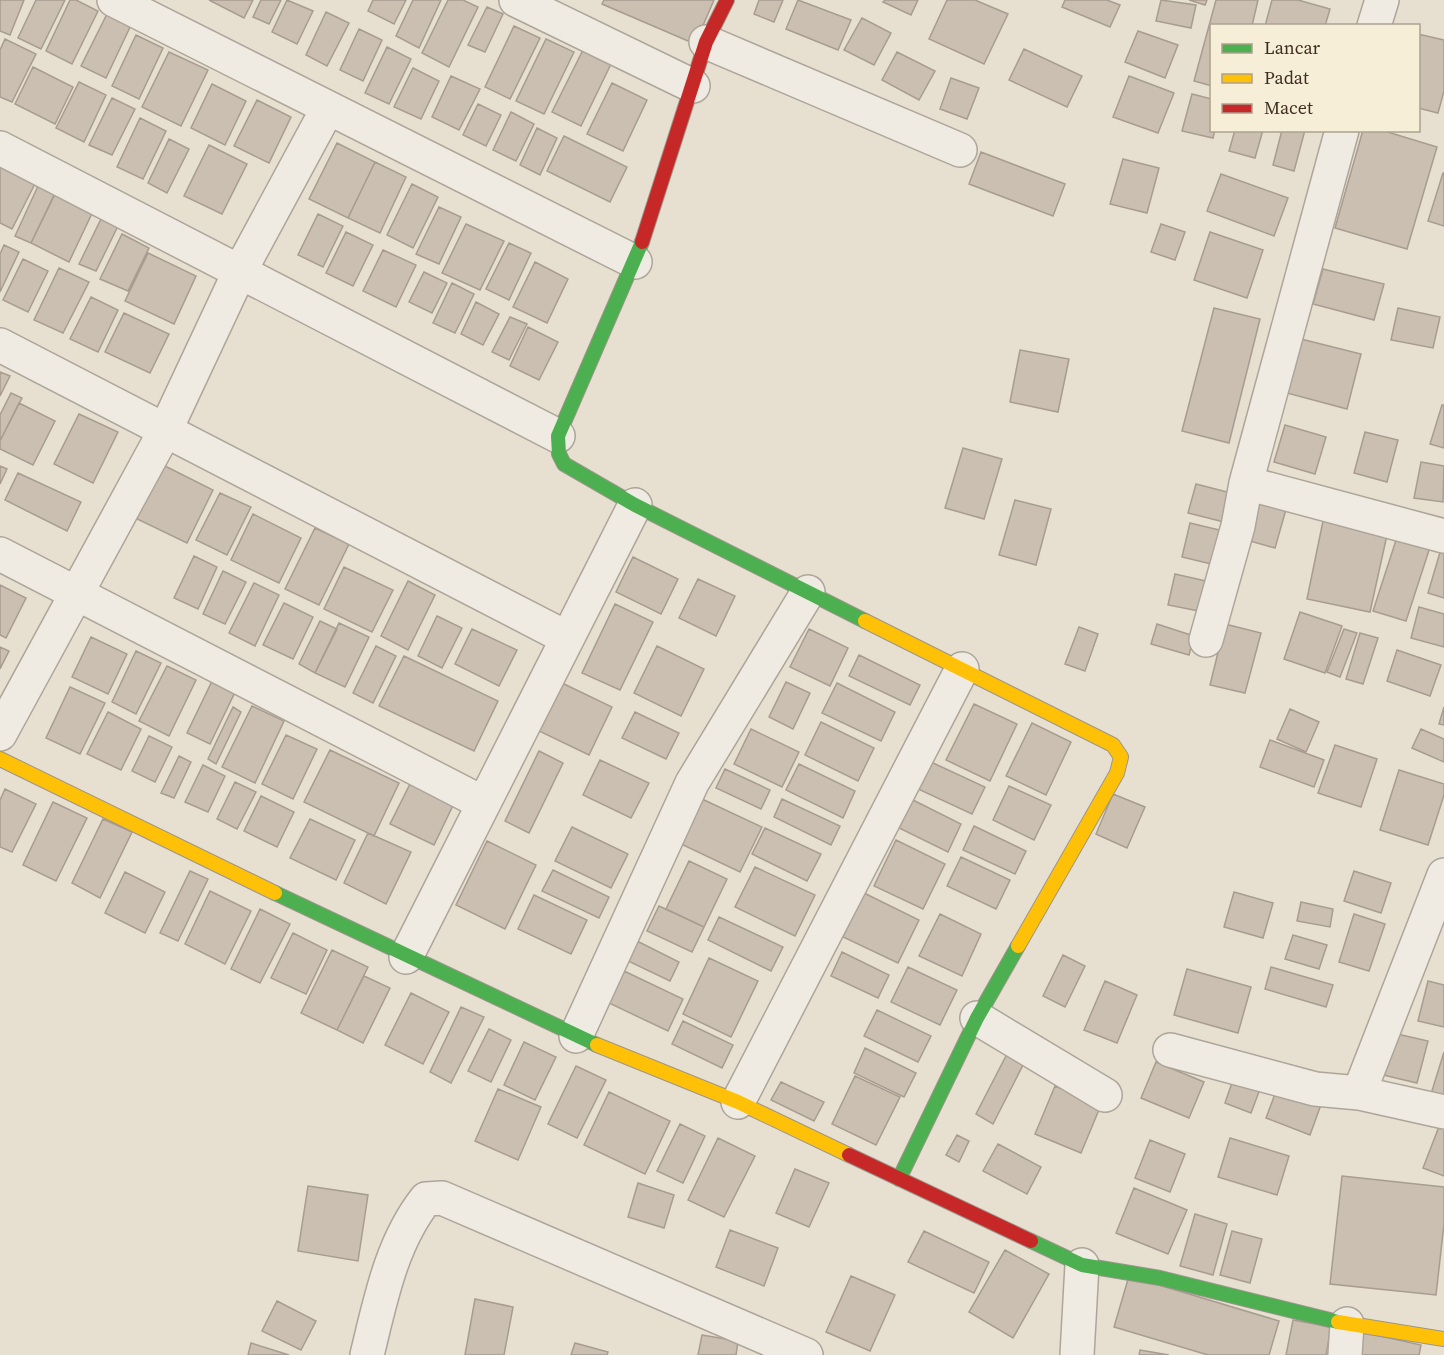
<svg xmlns="http://www.w3.org/2000/svg" width="1444" height="1355" font-family="'Source Serif 4',serif">
	<style>
		.building { fill: #cbbfb2; stroke: #a89c90; stroke-width: 1.5 }
		.lines { fill: none; stroke-linecap: round; stroke-linejoin: round }
		.street-casing { stroke: #ada599; stroke-width: 36 }
		.fast-casing { stroke: #9c958a; stroke-width: 16 }
		.slow-casing { stroke: #9c958a; stroke-width: 16 }
		.jam-casing { stroke: #9c958a; stroke-width: 16 }
		.street { stroke: #efebe3; stroke-width: 33 }
		.fast { stroke: #4caf50; stroke-width: 14 }
		.slow { stroke: #ffc107; stroke-width: 14 }
		.jam { stroke: #c62828; stroke-width: 14 }
	</style>
	<rect width="100%" height="100%" fill="#e7e0d1"/>
	<!-- building -->
	<path class="building" d="M0,0h24l-14,35 -10,-4z
		M36,0h29l-24,49 -23,-11z
		M70,0h6l22,11 -26,53 -26,-13z
		M209,0h44l-9,18z
		M261,0h20l-12,24 -16,-7z
		M287,0l26,11 -16,33 -25,-12z
		M373,0h33l-12,24 -26,-13z
		M413,0h28l-22,48 -23,-12z
		M448,0h15l15,7 -29,60 -27,-14z
		M604,0h110l-19,44 -93,-40z
		M759,0h24l-9,22 -20,-8z
		M798,0l53,20 -13,30 -52,-21z
		M885,0h33l-7,15 -28,-13z
		M947,0h28l33,14 -24,50 -55,-25z
		M1065,0h42l13,5 -10,22 -48,-20z
		M1161,0l35,5 -5,23 -35,-7z
		M1189,0h18l-2,5z
		M1216,0h42l-6,26h-40v60l-18,-5z
		M1272,0h26l32,9 -5,17h-60z
		M487,7l16,7 -18,38 -17,-7z
		M326,12l23,11 -22,43 -21,-11z
		M107,14l24,11 -25,53 -25,-12z
		M862,18l29,15 -17,32 -30,-15z
		M514,26l26,12 -30,61 -25,-12z
		M359,29l23,11 -19,41 -23,-11z
		M1138,31l40,14 -13,33 -40,-16z
		M1418,34l26,6v51l-6,22 -20,-5z
		M136,35l27,13 -24,51 -27,-13z
		M5,39l31,15 -24,48 -12,-5v-47z
		M546,39l28,13 -30,62 -28,-13z
		M387,47l24,12 -22,45 -24,-11z
		M1024,49l58,27 -15,31 -58,-27z
		M583,50l28,14 -30,62 -29,-14z
		M169,52l39,18 -27,56 -39,-19z
		M897,52l38,19 -16,29 -37,-20z
		M33,67l40,20 -18,37 -40,-20z
		M413,68l26,13 -18,38 -27,-12z
		M451,76l29,13 -21,41 -27,-13z
		M1129,76l45,17 -16,40 -45,-16z
		M951,78l28,10 -12,31 -27,-10z
		M79,82l27,13 -22,47 -28,-14z
		M612,83l35,17 -24,51 -36,-17z
		M212,84l34,17 -21,44 -34,-17z
		M1192,94l20,5v31h3l-2,8 -31,-7z
		M112,98l23,11 -23,46 -23,-10z
		M257,100l34,17 -22,46 -35,-17z
		M478,104l23,11 -15,31 -23,-11z
		M511,112l23,12 -18,37 -23,-11z
		M140,118l26,13 -23,48 -26,-12z
		M537,128l20,10 -17,37 -20,-10z
		M1235,130h28l-8,28 -26,-7z
		M1282,130h23l-11,41 -21,-6z
		M1363,130h18l56,17 -30,102 -72,-21z
		M564,136l63,31 -17,35 -63,-31z
		M169,139l20,10 -22,44 -19,-10z
		M337,143l38,19 -27,56 -39,-19z
		M209,145l38,19 -25,50 -38,-18z
		M981,152l84,32 -12,32 -84,-32z
		M1123,159l36,9 -12,45 -37,-9z
		M0,160l39,16 -27,53 -12,-6z
		M375,162l31,15 -26,56 -32,-15z
		M1443,173h1v53l-16,-5z
		M1221,174l67,24 -14,38 -67,-25z
		M412,184l26,13 -25,51 -26,-13z
		M38,186l17,8 -24,49 -16,-7z
		M57,189l38,18 -26,55 -38,-19z
		M439,207l22,10 -22,47 -23,-10z
		M318,214l25,12 -20,41 -25,-12z
		M102,217l17,7 -23,47 -17,-7z
		M466,224l38,17 -24,49 -38,-17z
		M1161,224l24,8 -10,28 -24,-8z
		M346,232l27,13 -20,41 -27,-13z
		M1210,232l53,18 -16,48 -53,-18z
		M122,234l27,14 -21,43 -28,-12z
		M509,243l22,10 -22,47 -23,-11z
		M4,245l15,7 -19,40v-38z
		M383,250l33,15 -20,42 -33,-16z
		M148,253l48,23 -22,48 -49,-23z
		M23,259l25,12 -20,41 -25,-12z
		M535,262l33,17 -21,44 -34,-16z
		M59,268l30,14 -26,51 -29,-13z
		M1323,269l61,15 -10,36 -61,-16z
		M424,272l23,11 -15,30 -23,-11z
		M452,283l22,11 -19,39 -22,-10z
		M91,297l27,13 -20,42 -28,-13z
		M476,302l23,12 -16,31 -22,-11z
		M1214,308l46,11 -31,124 -47,-12z
		M1398,308l42,9 -7,31 -42,-8z
		M124,313l45,21 -19,39 -45,-21z
		M510,317l17,7 -18,36 -17,-8z
		M528,327l30,15 -19,38 -29,-14z
		M1301,339l60,15 -14,55 -60,-16z
		M1020,350l49,9 -11,53 -48,-10z
		M0,372l10,4 -10,20z
		M11,393l11,5 -22,43v-26z
		M19,403l36,18 -22,44 -33,-16v-8z
		M1442,405h2v43l-14,-4z
		M79,414l39,18 -25,51 -39,-19z
		M1285,425l41,12 -11,37 -41,-12z
		M1365,432l33,8 -11,42 -33,-9z
		M963,448l39,11 -18,60 -39,-11z
		M1421,462l23,4 -1,36 -29,-4z
		M161,464l52,26 -26,53 -52,-25z
		M0,466l7,3 -7,15z
		M18,473l63,29 -14,29 -62,-31z
		M1196,484l43,11 -7,29 -44,-11z
		M220,493l31,14 -24,48 -31,-15z
		M1254,498l33,8 -12,42 -32,-9z
		M1015,500l36,9 -15,56 -37,-10z
		M253,514l48,24 -22,45 -48,-23z
		M1323,521l64,14 -17,77 -63,-13z
		M1190,523l38,9 -8,34 -38,-9z
		M315,528l34,16 -30,61 -34,-16z
		M1399,531l33,10 -26,80 -33,-10z
		M1444,539v59l-16,-5z
		M194,556l23,11 -19,42 -24,-11z
		M633,557l45,22 -17,35 -45,-22z
		M344,567l49,23 -21,42 -48,-23z
		M223,571l23,11 -21,42 -22,-10z
		M1175,574l40,9 -6,30 -41,-8z
		M698,579l37,17 -19,40 -37,-18z
		M408,581l27,14 -27,55 -27,-14z
		M254,583l25,12 -24,51 -26,-13z
		M0,585l26,13 -20,40 -6,-3z
		M284,603l29,14 -20,42 -30,-14z
		M615,604l38,18 -33,68 -38,-17z
		M1419,607l25,7v33l-33,-9z
		M1300,612l42,14 -17,47 -41,-14z
		M437,616l25,12 -20,40 -24,-12z
		M320,621l17,8 -22,44 -16,-9z
		M339,623l30,14 -24,50 -30,-14z
		M1157,624l37,12 -5,19 -38,-11z
		M1225,624l36,9 -16,60 -35,-8z
		M1079,627l19,7 -13,37 -20,-7z
		M472,629l45,21 -18,36 -44,-22z
		M809,629l39,19 -18,38 -40,-19z
		M1344,629l13,4 -17,44 -13,-5z
		M1360,633l18,5 -15,46 -17,-5z
		M91,637l36,17 -19,40 -36,-17z
		M376,646l20,10 -23,47 -20,-10z
		M657,646l47,23 -23,47 -47,-23z
		M0,647l9,4 -9,18z
		M1397,650l44,15 -11,31 -43,-15z
		M136,651l25,12 -25,51 -24,-12z
		M859,655l61,30 -10,20 -61,-29z
		M404,656l94,45 -24,50 -95,-45z
		M167,666l29,14 -27,56 -30,-15z
		M214,677l23,11 -27,56 -23,-11z
		M786,682l24,11 -17,36 -24,-12z
		M562,683l50,24 -23,48 -50,-24z
		M837,683l58,29 -14,29 -59,-28z
		M70,687l35,16 -25,51 -34,-16z
		M974,704l43,20 -27,57 -44,-21z
		M252,706l32,15 -29,62 -33,-16z
		M233,707l8,5 -25,52 -8,-5z
		M1444,707v18l-5,-1z
		M1290,709l29,13 -13,30 -29,-13z
		M108,712l33,17 -20,41 -34,-16z
		M635,712l44,21 -13,26 -44,-21z
		M821,722l53,26 -16,33 -53,-26z
		M1032,723l39,19 -25,53 -40,-19z
		M751,729l48,23 -17,35 -48,-23z
		M1421,729l23,10v23l-32,-14z
		M286,735l31,14 -24,50 -31,-15z
		M149,736l23,11 -17,35 -23,-11z
		M1270,740l54,20 -10,27 -54,-20z
		M1335,745l42,14 -16,48 -43,-14z
		M330,750l69,33 -25,53 -70,-34z
		M539,751l24,12 -34,70 -24,-12z
		M179,756l12,6 -17,36 -13,-5z
		M600,760l49,23 -18,35 -48,-23z
		M931,762l54,25 -13,27 -54,-25z
		M799,764l56,27 -12,27 -57,-28z
		M203,765l22,11 -17,36 -23,-10z
		M725,769l45,21 -9,19 -45,-21z
		M1399,770l45,14v11l-16,50 -48,-15z
		M415,774l43,21 -24,50 -44,-21z
		M235,782l21,10 -19,37 -20,-10z
		M1009,786l42,19 -17,35 -41,-20z
		M5,789l31,15 -24,48 -12,-5v-47z
		M1113,794l32,13 -18,41 -31,-14z
		M261,796l33,16 -17,35 -33,-16z
		M909,798l52,26 -13,28 -53,-26z
		M702,799l60,28 -22,45 -59,-28z
		M782,799l58,27 -9,19 -57,-28z
		M53,802l34,16 -31,63 -33,-16z
		M103,819l29,13 -32,66 -28,-15z
		M310,819l45,21 -19,40 -46,-22z
		M974,826l52,25 -11,23 -52,-24z
		M572,827l56,27 -17,34 -56,-27z
		M765,828l56,26 -14,27 -55,-27z
		M368,833l43,19 -25,52 -42,-21z
		M896,840l49,24 -22,45 -49,-23z
		M487,841l49,24 -31,64 -49,-24z
		M961,857l49,23 -14,29 -49,-23z
		M689,861l38,18 -23,48 -38,-18z
		M755,867l60,28 -20,41 -60,-29z
		M553,870l56,27 -10,21 -57,-27z
		M190,871l18,8 -30,62 -18,-8z
		M1354,871l37,12 -10,30 -37,-12z
		M125,872l40,20 -20,41 -40,-20z
		M210,891l41,20 -26,53 -40,-20z
		M1234,892l39,11 -10,35 -39,-11z
		M864,893l55,27 -21,43 -55,-26z
		M534,895l53,25 -16,34 -53,-25z
		M1301,902l32,7 -3,18 -33,-6z
		M659,906l45,21 -12,25 -45,-21z
		M260,909l30,15 -30,59 -29,-14z
		M940,914l41,20 -19,42 -43,-20z
		M1354,914l31,10 -16,47 -30,-9z
		M719,917l64,30 -12,24 -63,-31z
		M293,933l34,17 -21,44 -35,-16z
		M1293,935l34,10 -8,24 -34,-10z
		M637,941l42,21 -9,19 -42,-20z
		M332,950l36,17 -31,63 -36,-17z
		M842,952l47,23 -11,23 -47,-22z
		M1063,955l22,11 -20,41 -22,-11z
		M709,958l49,23 -27,56 -48,-23z
		M908,967l49,23 -17,35 -49,-23z
		M1271,967l62,18 -7,22 -61,-18z
		M1187,969l64,18 -13,46 -64,-18z
		M624,971l59,28 -15,32 -59,-28z
		M364,976l26,12 -27,55 -26,-13z
		M1105,981l32,14 -20,48 -33,-13z
		M1428,981l16,4v42l-26,-6z
		M411,993l38,19 -26,52 -38,-19z
		M461,1007l23,10 -33,66 -21,-11z
		M877,1010l54,26 -13,26 -54,-26z
		M683,1021l50,24 -11,23 -50,-24z
		M489,1029l22,11 -20,42 -23,-11z
		M1393,1033l35,8 -11,42 -34,-8z
		M524,1042l32,15 -21,43 -31,-15z
		M865,1048l51,25 -12,24 -50,-24z
		M1444,1052v46l-13,-4z
		M1007,1054l17,9 -31,61 -17,-10z
		M1156,1062l48,20 -15,36 -48,-20z
		M576,1066l30,14 -29,58 -29,-14z
		M1236,1071l27,10 -12,32 -26,-10z
		M855,1076l45,21 -24,48 -44,-21z
		M781,1082l43,20 -10,19 -43,-21z
		M1055,1086l46,19 -20,48 -46,-19z
		M1278,1086l44,16 -12,33 -44,-17z
		M498,1089l43,18 -23,53 -43,-19z
		M609,1092l61,29 -25,53 -61,-29z
		M680,1124l25,12 -22,47 -26,-12z
		M1440,1124l4,1v51l-21,-8z
		M957,1135l12,6 -10,21 -13,-7z
		M718,1138l37,18 -31,61 -36,-17z
		M1230,1138l59,18 -12,39 -59,-18z
		M1150,1140l35,14 -15,38 -35,-14z
		M998,1144l43,23 -14,27 -44,-23z
		M795,1169l34,14 -20,44 -33,-14z
		M1342,1176l102,11v37l-8,71 -106,-11z
		M638,1183l36,12 -10,33 -36,-11z
		M308,1186l60,9 -10,66 -60,-10z
		M1134,1188l53,22 -19,44 -52,-21z
		M1195,1214l32,10 -14,51 -33,-9z
		M730,1230l48,18 -14,38 -48,-19z
		M924,1231l65,31 -15,31 -66,-31z
		M1232,1231l30,8 -12,44 -30,-8z
		M1005,1250l44,24 -36,64 -44,-26z
		M851,1276l44,19 -25,56 -44,-19z
		M1129,1276l150,45 -10,34h-61l-94,-28z
		M475,1299l38,8 -9,48h-39z
		M277,1301l39,20 -15,29 -39,-19z
		M1293,1320l38,7 -5,28h-40z
		M1362,1332l59,13 -2,10h-62z
		M702,1335l36,6 -2,14h-38z
		M251,1343l38,12h-41z
		M575,1343l33,9 -1,3h-36z
		M1140,1350l29,5h-30z"/>
	<g class="lines">
		<defs>
			<path id="street" d="M114,0l521,262
				M516,0l177,86
				M1374,26l8,-26
				M706,42l254,108
				M0,148l558,288
				M0,345l567,293
				M1246,483l198,53
				M0,554l483,249
				M1206,640l32,-114 8,-43 96,-353
				M0,734l165,-303 75,-160 88,-163
				M406,957l229,-452
				M977,1018l128,77
				M576,1036l116,-253 116,-191
				M1170,1050l145,39 44,4 85,19
				M1359,1093l85,-218
				M738,1102l224,-433
				M367,1355c13,-53 24,-112 59,-156l16,-1 364,157
				M1077,1355l5,-90
				M1345,1355l2,-31"/>
			<path id="fast" d="M642,242l-84,194 1,18 5,10 71,41 230,116
				M275,893l322,152
				M899,1179l78,-161 41,-72
				M1031,1241l51,24 78,13 178,44"/>
			<path id="slow" d="M865,621l248,124 8,12 -4,16 -99,173
				M0,759l275,134
				M597,1045l141,57 111,53
				M1338,1322l106,17"/>
			<path id="jam" d="M642,242l64,-200 21,-42
				M849,1155l182,86"/>
		</defs>
		<!-- street casing -->
		<use href="#street" class="street-casing"/>
		<!-- fast casing -->
		<use href="#fast" class="fast-casing"/>
		<!-- slow casing -->
		<use href="#slow" class="slow-casing"/>
		<!-- jam casing -->
		<use href="#jam" class="jam-casing"/>
		<!-- street -->
		<use href="#street" class="street"/>
		<!-- fast -->
		<use href="#fast" class="fast"/>
		<!-- slow -->
		<use href="#slow" class="slow"/>
		<!-- jam -->
		<use href="#jam" class="jam"/>
	</g>
	<!-- legend -->
	<rect x="1210" y="24" width="210" height="108" fill="#f7eed8" stroke="#ada18e" stroke-width="1.5"/>
	<rect x="1222" y="44" width="30" height="9" fill="#4caf50" stroke="#ada18e" stroke-width="1.5"/>
	<text x="1264" y="54" font-size="18" fill="#3d2e20">Lancar</text>
	<rect x="1222" y="74" width="30" height="9" fill="#ffc107" stroke="#ada18e" stroke-width="1.5"/>
	<text x="1264" y="84" font-size="18" fill="#3d2e20">Padat</text>
	<rect x="1222" y="104" width="30" height="9" fill="#c62828" stroke="#ada18e" stroke-width="1.5"/>
	<text x="1264" y="114" font-size="18" fill="#3d2e20">Macet</text>
</svg>
